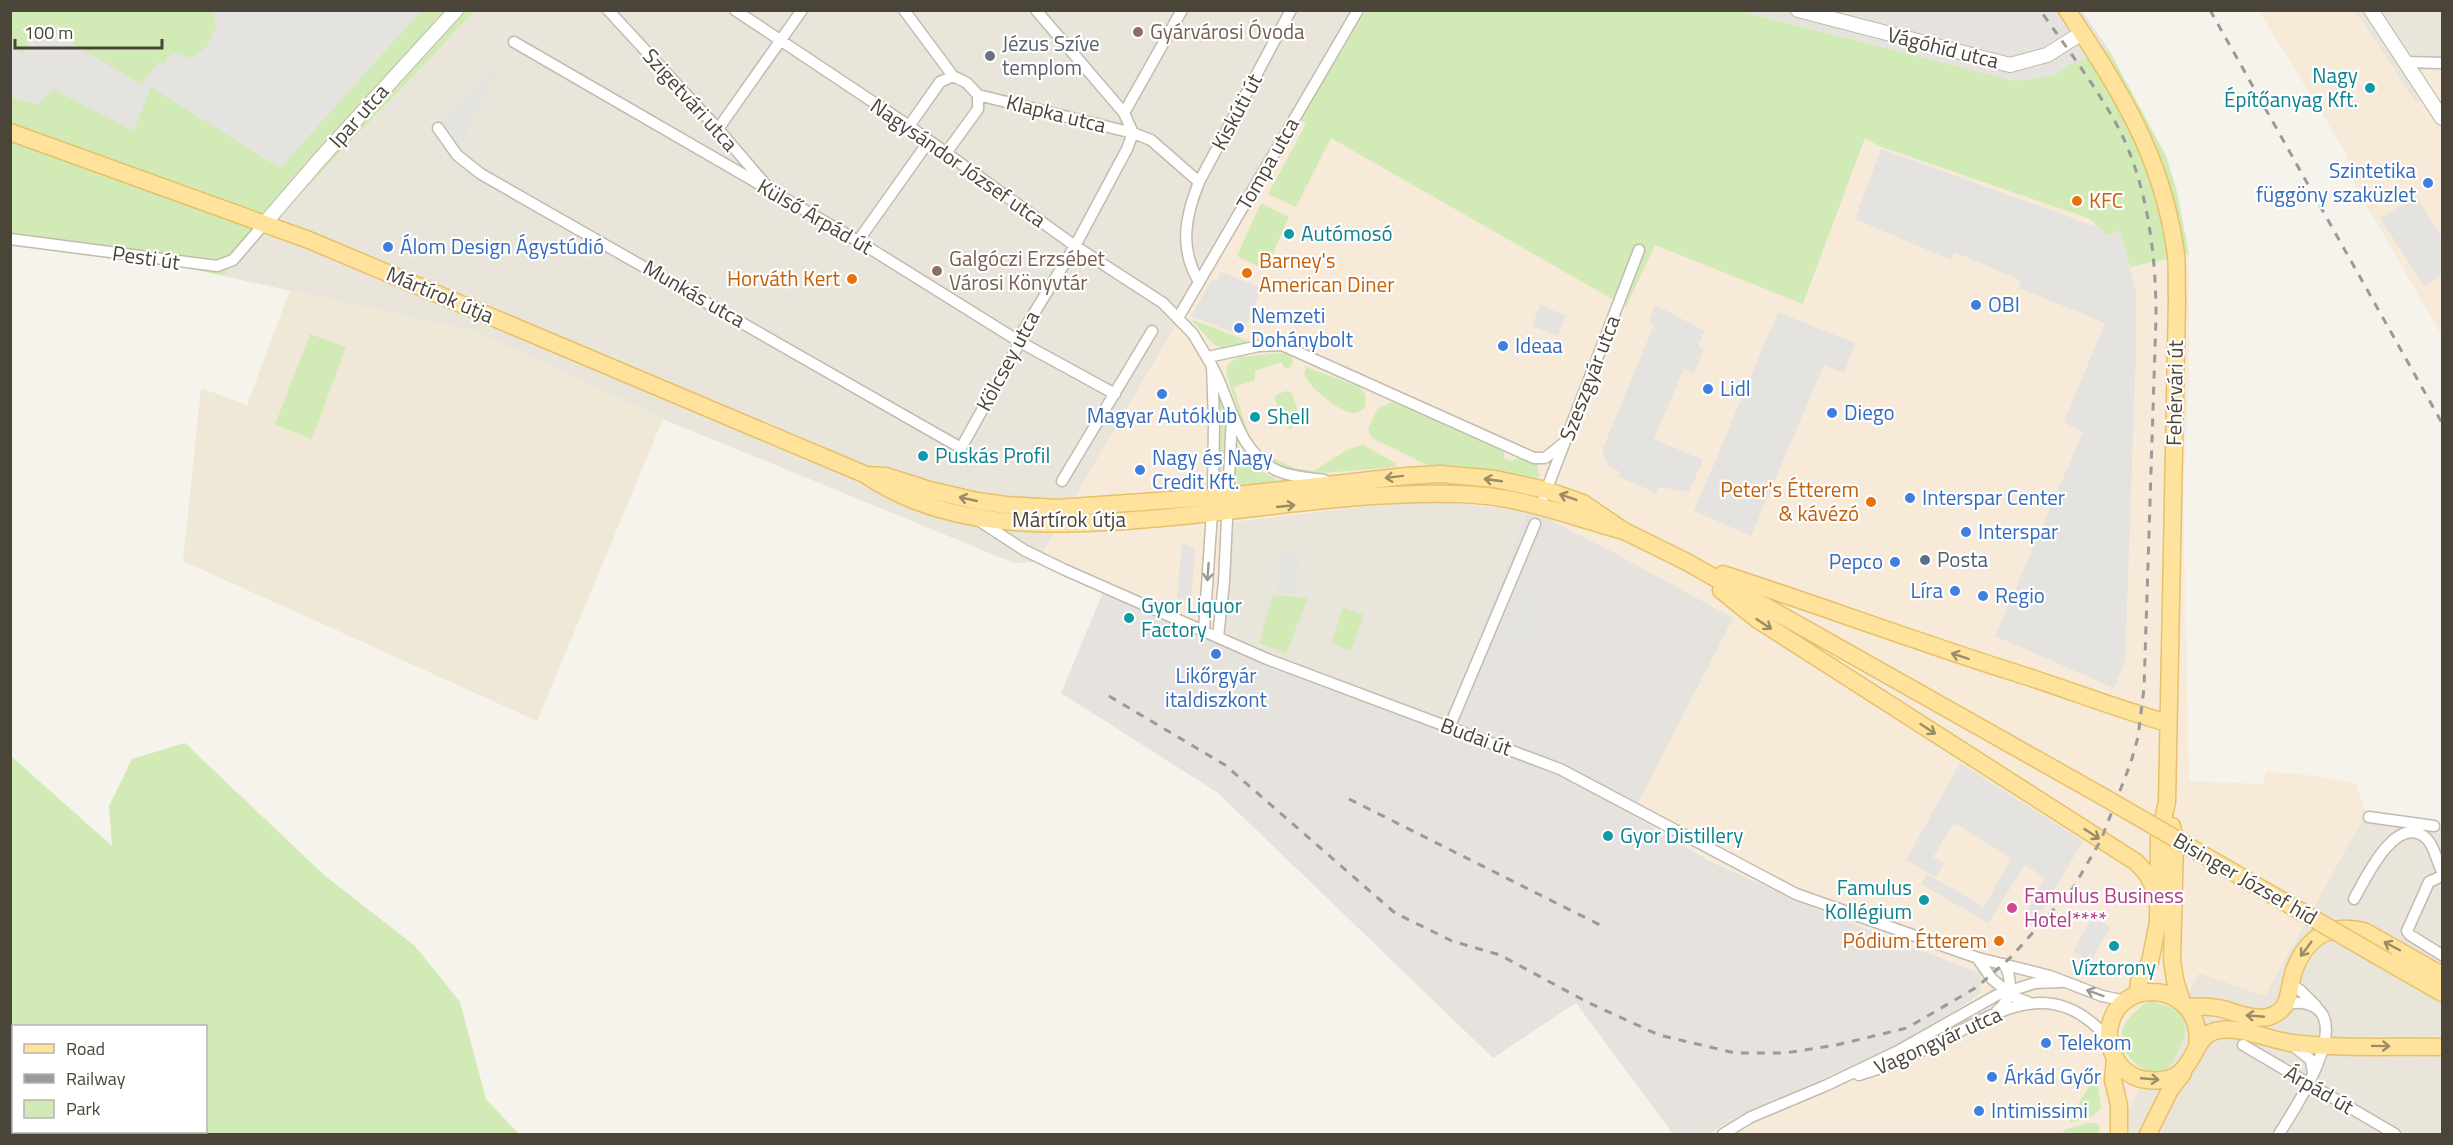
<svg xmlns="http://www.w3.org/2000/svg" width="2453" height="1145" font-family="'Titillium Web',sans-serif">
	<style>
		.residential { fill: #eae5da }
		.commercial { fill: #f7ead8 }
		.industrial { fill: #e6e2dd }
		.education { fill: #efe8d6 }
		.green { fill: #d2eab5 }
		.parking { fill: #e5e3e0 }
		.water { fill: #a9d4f2 }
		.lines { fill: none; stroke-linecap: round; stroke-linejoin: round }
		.minor-casing { stroke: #c2bbae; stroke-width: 13 }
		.tertiary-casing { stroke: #c2bbae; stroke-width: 16 }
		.primary-casing { stroke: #e6c16a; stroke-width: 19 }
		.minor { stroke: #fff; stroke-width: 10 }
		.tertiary { stroke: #fff; stroke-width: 14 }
		.primary { stroke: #ffe39c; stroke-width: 16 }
		.rail { stroke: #9a9a9a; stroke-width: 3; stroke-dasharray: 8 8; stroke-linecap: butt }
		.primary-bridge-casing { stroke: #e6c16a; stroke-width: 19; stroke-linecap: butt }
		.primary-bridge { stroke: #ffe39c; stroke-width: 16 }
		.oneway { stroke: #9c8c66 }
		.oneway2 { stroke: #9c9892 }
		.education-dot { fill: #8d6e63; stroke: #fff; stroke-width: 2 }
		.worship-dot { fill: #6b7280; stroke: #fff; stroke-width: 2 }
		.culture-dot { fill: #0f9aa8; stroke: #fff; stroke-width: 2 }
		.shop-dot { fill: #3f7fe0; stroke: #fff; stroke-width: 2 }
		.food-dot { fill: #e8710a; stroke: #fff; stroke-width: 2 }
		.service-dot { fill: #5c6f8a; stroke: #fff; stroke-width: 2 }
		.hotel-dot { fill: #d1479c; stroke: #fff; stroke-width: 2 }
		.labels { text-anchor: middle; stroke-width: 4.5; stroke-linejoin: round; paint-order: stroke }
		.education-label { font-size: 21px; fill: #785e54; stroke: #fff; text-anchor: start }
		.worship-label { font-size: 21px; fill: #5b616d; stroke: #fff; text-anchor: start }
		.street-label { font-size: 21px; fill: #4b4439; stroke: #fff }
		.culture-label { font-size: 21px; fill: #0d838f; stroke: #fff; text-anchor: start }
		.shop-label { font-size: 21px; fill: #366cbe; stroke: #fff; text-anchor: start }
		.food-label { font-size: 21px; fill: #c56008; stroke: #fff; text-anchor: end }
		.service-label { font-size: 21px; fill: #4e5e75; stroke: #fff; text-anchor: start }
		.hotel-label { font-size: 21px; fill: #b23c85; stroke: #fff; text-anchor: start }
	</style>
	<rect width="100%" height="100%" fill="#f6f3ec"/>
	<!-- residential -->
	<path class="residential" d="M475,11h891l-193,319 -136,232 -23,1 -351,-144 -186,-87 -254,-56z
		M2355,11h87v60l-22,-1 14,22 -18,11z
		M1413,501l54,3 60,7 -59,155 -30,63 -218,-87 10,-120z
		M2366,813l76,13v308h-326l83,-162z"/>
	<!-- commercial -->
	<path class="commercial" d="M2259,11h96l61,92 17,-11 -14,-22 23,1v265l-85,-147 -12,-38z
		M1300,120l326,187 29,-62 148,59 62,-166 14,8 209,72 20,18 12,-5 10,36 59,-13v125l-6,110 6,292 74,3 3,-12 34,2 55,9 11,30 -101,183 -66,-23 -83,161h-409l27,-15 180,-81 66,-44v-20l-171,-68 -99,-46 -78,-45 100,-197 -125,-69 -64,-33 -16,-5 -61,-7 -54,-3 -182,21 -10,120 -183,-80 136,-232z"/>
	<!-- industrial -->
	<path class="industrial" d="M1741,11h341l27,39 -38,14 -17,11 -39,6z
		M1527,511l16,5 64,33 126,69 -101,197 78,46 99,45 172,68 -1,20 -66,44 -180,81 -27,15h-34l-97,-131 -83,55 -275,-265 -157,-100 43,-103 334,139 30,-63z"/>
	<!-- education -->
	<path class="education" d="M290,290l187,42 186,87 -126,302 -354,-160 18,-173 46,17z"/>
	<!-- green -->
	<path class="green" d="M10,11h465l-252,265 -85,-20 -127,-15z
		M1366,11h375l274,70 39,-6 17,-11 38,-14 57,106 10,32 13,66 -59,13 -10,-36 -12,5 -20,-18 -209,-72 -14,-8 -62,166 -148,-59 -29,62 -295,-169 -35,69 -28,-13 38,-70 -6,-4z
		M1261,203l28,14 -23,53 -29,-14z
		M1191,319l62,24c-25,5 -32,12 -49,-9 -4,-5 -10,-10 -13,-15z
		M310,334l36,13 -34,92 -37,-14z
		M1280,353l11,2 2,7 -3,5 -5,2 -3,-7 -27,9v9l-21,7 16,53 9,11 35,17 20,3 34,-22 15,-4 33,18v4l-84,7 -40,-8 -26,-30 -20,-63 2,-9 11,-7z
		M1307,367l52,20 7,8 -1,12c-4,4 -8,7 -13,6 -15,-3 -44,-26 -48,-40z
		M1216,385l10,31 -5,69 -4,-3 3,-63z
		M1286,391l6,2 7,21 -8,16 -7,-5 -9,-26 1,-4z
		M1391,402l15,4 98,44v8l7,3 8,-4 19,6v10l2,3 -9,3 -37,-8 -67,-6 -55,-27 -4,-9 9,-20z
		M1236,442l16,23 30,18 -47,4z
		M1273,595l35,3 -22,56 -27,-11z
		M1343,608l21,7 -13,36 -20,-8z
		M185,743l139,132 91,71 45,56 26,97 33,35h-376l-4,-2h67v-106l-193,1 -2,-3v-268l101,90 -3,-40 23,-47z
		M2150,1001l30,9c7,13 7,26 -1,39 -3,6 -7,16 -12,20 -18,15 -71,-25 -31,-58 5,-4 8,-9 14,-10z
		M2095,1080l3,4 3,24 -8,8 -22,7 -2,-3 23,-39z
		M2090,1123h7l3,3 -2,8h-37l5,-5z"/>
	<!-- parking -->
	<path class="parking" d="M214,11h207l-141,157 -129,-81 -18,44 -80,-42 -15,16 -27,-8v-52l12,8 17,-28 101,59 18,-22 5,2 8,-11 21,5 15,-13 8,-18z
		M491,69l4,3 -38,83 -19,-27z
		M1881,149l216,78 11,9 12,-5 16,59v61l-11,312 -11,25 -119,-52 88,-204 -19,-10 41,-99 -86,-35 2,-7 -35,-16 -32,-13 -3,8 -96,-41z
		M2417,196l25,42v36l-18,12 -44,-68z
		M1221,272l41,16 -20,48 -51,-20 21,-37 5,2z
		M1540,305l26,11 -8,20 -26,-10z
		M1655,305l50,26 -7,15 6,3 -10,24 -10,-4 -30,70 49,21 -14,32 -31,-5 -2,6 -37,-16 1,-5 -11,-6 -6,-11v-7l51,-123 -5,-3z
		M1778,312l77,31 -11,30 -20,-8 -73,171 -57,-25z
		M1182,543l13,6 -4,52 -14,-1z
		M1281,553l19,3 -5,38 -19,-2z
		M1519,586l29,11 -19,51 -29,-11z
		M1960,763l123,78 -50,85 -11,-7 23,-41 -20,-13 -37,58 -67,-39 6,-10 57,33 27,-49 -57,-35 -21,34 11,6 -8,14 -30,-17z
		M2092,917l18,10 -19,35 -18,-10z"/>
	<!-- water -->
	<path class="water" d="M11,1024l3,3v105h125l4,2h-132z"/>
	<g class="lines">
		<defs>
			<path id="minor" d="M608,10l110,119 47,55
				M735,10l174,116 166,120 88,57 30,31 19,32 2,55 -1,77 -9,132
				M904,10l49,66
				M514,42l344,199 162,101 95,52
				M2406,62l36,1
				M978,95l155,38 18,7 48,42c-14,35 -20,66 0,100
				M1124,113l58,-103
				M909,126l31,-44 13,-6 14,7 11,12v14l-32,44
				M438,128l19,27 24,19 480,274 59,-106 2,-9 53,-87 52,-97 6,-16 -9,-20 -88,-103
				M718,129l84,-119
				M1199,182l92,-172
				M10,239l207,27 16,-6 31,-36
				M858,241l71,-100
				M1178,318l180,-308
				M1208,357l51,-11 23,-1 252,113h11l20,-16
				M1214,370c18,35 24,83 64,101 14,6 31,7 46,9
				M1062,481l90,-150
				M1544,496l95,-246
				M978,520l46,30 39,19 204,90 293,110 236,125 182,64 72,18 52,20 24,5
				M1218,637l6,-55 8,-166
				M1449,728l86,-204
				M2369,817l65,9
				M2442,876l-13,6 -22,49 3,4 32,20
				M2354,899c11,-19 39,-81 68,-64 12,7 14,25 20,36
				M1978,959l14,20 22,18 14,5
				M2290,984l10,6 16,16
				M1997,1011c15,-11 16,-32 7,-47
				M2243,1045l152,89
				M2292,1045l19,15 2,14
				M1859,1075c27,-8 52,-18 77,-31 62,-33 117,-71 173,-4
				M1723,1134l28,-17 76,-32 71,-34 99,-56 38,-12 26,-1
				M2279,1134c15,-24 72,-109 34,-128 -10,-4 -17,-4 -28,-1"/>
			<path id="tertiary" d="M1798,10l212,55 37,-10 35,-22
				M2371,10l71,108
				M264,224l56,-65 136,-149"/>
			<path id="primary" d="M2067,10c52,79 94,143 108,238 3,16 1,34 2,50l-10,504 -8,35 -1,85 -8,40 -11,19 -1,13
				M10,132l299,108 555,234c83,57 189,53 285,45 102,-8 205,-28 308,-25 62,1 108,21 167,37
				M866,475l20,1 44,14 47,11 29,4 51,3 171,-12 178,-20 34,-2 55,5 51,11 37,13 41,28 61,30 417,235
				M1723,574c98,32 195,68 293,99 51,16 101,36 152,50
				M1721,590l37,30 378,242 11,12 10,20
				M2172,826l3,15 -3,119 3,20 7,22
				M2388,962l54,31
				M2186,1006c12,1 26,0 37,3 14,4 30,11 45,8 7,-2 15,-7 18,-14 4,-11 5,-24 9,-35 13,-32 36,-45 69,-37l78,44
				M2197,1047c9,-65 -81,-75 -88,-16 -2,23 15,47 38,49 51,6 41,-42 68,-49 26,-6 52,9 77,12 49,6 101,3 150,4
				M2115,1058l-2,22 6,25v29
				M2148,1134l22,-44 13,-17"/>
		</defs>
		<!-- minor casing -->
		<use href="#minor" class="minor-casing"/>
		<!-- tertiary casing -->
		<use href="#tertiary" class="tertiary-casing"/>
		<!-- primary casing -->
		<use href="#primary" class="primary-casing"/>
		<!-- minor -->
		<use href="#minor" class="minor"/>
		<!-- tertiary -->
		<use href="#tertiary" class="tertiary"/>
		<!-- primary -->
		<use href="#primary" class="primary"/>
		<!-- rail -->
		<path class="rail" d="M2210,10l232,413
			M1109,696l116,69 170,148 57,28 48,14 87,47 72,33 76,18h50l51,-8 71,-17 70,-41 33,-29 63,-70 28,-48 30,-78 7,-25 6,-49 12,-371c0,-62 -8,-128 -35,-184 -22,-43 -53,-83 -81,-123
			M1349,799l253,127"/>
		<defs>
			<path id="primary-bridge" d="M2102,796l286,166"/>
		</defs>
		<!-- primary-bridge casing -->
		<use href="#primary-bridge" class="primary-bridge-casing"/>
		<!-- primary-bridge -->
		<use href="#primary-bridge" class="primary-bridge"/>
	</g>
	<!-- one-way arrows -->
	<defs><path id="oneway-shaft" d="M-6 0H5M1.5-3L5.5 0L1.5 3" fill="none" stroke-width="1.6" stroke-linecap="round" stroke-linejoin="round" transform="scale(1.5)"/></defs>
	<g class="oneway">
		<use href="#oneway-shaft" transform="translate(1394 477) rotate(173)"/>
		<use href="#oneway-shaft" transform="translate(1493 480) rotate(-172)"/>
		<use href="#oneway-shaft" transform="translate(1568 497) rotate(-161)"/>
		<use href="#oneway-shaft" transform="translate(968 499) rotate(-167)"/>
		<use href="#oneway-shaft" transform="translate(1286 506) rotate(-6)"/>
		<use href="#oneway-shaft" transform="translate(1764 624) rotate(34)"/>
		<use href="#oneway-shaft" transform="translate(1960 656) rotate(-162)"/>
		<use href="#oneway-shaft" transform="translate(1928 729) rotate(33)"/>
		<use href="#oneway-shaft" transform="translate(2092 834) rotate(33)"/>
		<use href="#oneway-shaft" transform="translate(2392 946) rotate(-152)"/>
		<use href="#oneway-shaft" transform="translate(2306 949) rotate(127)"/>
		<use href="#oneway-shaft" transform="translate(2255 1016) rotate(-175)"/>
		<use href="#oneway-shaft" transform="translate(2381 1046) rotate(1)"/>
		<use href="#oneway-shaft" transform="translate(2150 1079) rotate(5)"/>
	</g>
	<g class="oneway2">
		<use href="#oneway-shaft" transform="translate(1208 572) rotate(94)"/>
		<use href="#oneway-shaft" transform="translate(2095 993) rotate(-160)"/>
	</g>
	<!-- markers -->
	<g class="education-dot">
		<circle cx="1138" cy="32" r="6"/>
		<circle cx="937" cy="271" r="6"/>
	</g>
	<circle class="worship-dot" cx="990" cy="56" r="6"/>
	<g class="culture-dot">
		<circle cx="2370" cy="88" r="6"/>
		<circle cx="1289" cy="234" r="6"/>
		<circle cx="1255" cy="417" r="6"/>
		<circle cx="923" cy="456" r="6"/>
		<circle cx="1129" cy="618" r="6"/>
		<circle cx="1608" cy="836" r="6"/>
		<circle cx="1924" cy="900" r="6"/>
		<circle cx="2114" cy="946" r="6"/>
	</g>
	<g class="shop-dot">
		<circle cx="2428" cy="183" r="6"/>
		<circle cx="388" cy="247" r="6"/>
		<circle cx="1976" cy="305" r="6"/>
		<circle cx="1239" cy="328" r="6"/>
		<circle cx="1503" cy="346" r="6"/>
		<circle cx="1708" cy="389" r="6"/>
		<circle cx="1162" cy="394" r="6"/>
		<circle cx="1832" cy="413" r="6"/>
		<circle cx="1140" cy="470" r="6"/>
		<circle cx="1910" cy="498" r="6"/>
		<circle cx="1966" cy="532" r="6"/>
		<circle cx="1895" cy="562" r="6"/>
		<circle cx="1955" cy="591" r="6"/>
		<circle cx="1983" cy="596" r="6"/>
		<circle cx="1216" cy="654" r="6"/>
		<circle cx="2046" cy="1043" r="6"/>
		<circle cx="1992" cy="1077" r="6"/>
		<circle cx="1979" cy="1111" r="6"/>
	</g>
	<g class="food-dot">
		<circle cx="2077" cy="201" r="6"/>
		<circle cx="1247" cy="273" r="6"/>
		<circle cx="852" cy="279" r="6"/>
		<circle cx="1871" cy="502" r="6"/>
		<circle cx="1999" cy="941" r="6"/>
	</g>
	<circle class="service-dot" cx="1925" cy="560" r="6"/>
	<circle class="hotel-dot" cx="2012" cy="908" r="6"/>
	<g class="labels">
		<!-- education labels -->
		<g class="education-label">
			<text x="1150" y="39">Gyárvárosi Óvoda</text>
			<text x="949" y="266">Galgóczi Erzsébet<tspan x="949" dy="24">Városi Könyvtár</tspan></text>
		</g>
		<!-- worship labels -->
		<g class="worship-label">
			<text x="1002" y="51">Jézus Szíve<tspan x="1002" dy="24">templom</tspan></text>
		</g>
		<!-- street labels -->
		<g class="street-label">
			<text transform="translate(1943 48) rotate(14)" y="7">Vágóhíd utca</text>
			<text transform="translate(690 100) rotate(48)" y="7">Szigetvári utca</text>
			<text transform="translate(1237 112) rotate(-62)" y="7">Kiskúti út</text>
			<text transform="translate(1056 114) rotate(14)" y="7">Klapka utca</text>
			<text transform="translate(359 116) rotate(-48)" y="7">Ipar utca</text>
			<text transform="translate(958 163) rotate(35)" y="7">Nagysándor József utca</text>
			<text transform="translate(1268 164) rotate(-60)" y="7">Tompa utca</text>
			<text transform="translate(815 217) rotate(30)" y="7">Külső Árpád út</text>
			<text transform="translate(146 258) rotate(8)" y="7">Pesti út</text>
			<text transform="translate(694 294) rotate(30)" y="7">Munkás utca</text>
			<text transform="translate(440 295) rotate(23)" y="7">Mártírok útja</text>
			<text transform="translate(1008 361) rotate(-62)" y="7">Kölcsey utca</text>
			<text transform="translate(1590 378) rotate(-69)" y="7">Szeszgyár utca</text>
			<text transform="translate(2175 393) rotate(-89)" y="7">Fehérvári út</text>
			<text x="1069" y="527">Mártírok útja</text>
			<text transform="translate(1476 737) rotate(20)" y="7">Budai út</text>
			<text transform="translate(2245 879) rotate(30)" y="7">Bisinger József híd</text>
			<text transform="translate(1938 1041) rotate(-24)" y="7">Vagongyár utca</text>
			<text transform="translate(2319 1090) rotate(30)" y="7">Árpád út</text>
		</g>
		<!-- culture labels -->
		<g class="culture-label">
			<text x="2358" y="83" text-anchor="end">Nagy<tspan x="2358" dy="24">Építőanyag Kft.</tspan></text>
			<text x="1301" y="241">Autómosó</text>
			<text x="1267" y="424">Shell</text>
			<text x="935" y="463">Puskás Profil</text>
			<text x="1141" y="613">Gyor Liquor<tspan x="1141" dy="24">Factory</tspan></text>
			<text x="1620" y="843">Gyor Distillery</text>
			<text x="1912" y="895" text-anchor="end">Famulus<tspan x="1912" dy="24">Kollégium</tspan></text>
			<text x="2114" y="975" text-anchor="middle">Víztorony</text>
		</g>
		<!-- shop labels -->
		<g class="shop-label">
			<text x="2416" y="178" text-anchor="end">Szintetika<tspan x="2416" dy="24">függöny szaküzlet</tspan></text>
			<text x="400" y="254">Álom Design Ágystúdió</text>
			<text x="1988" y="312">OBI</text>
			<text x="1251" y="323">Nemzeti<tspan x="1251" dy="24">Dohánybolt</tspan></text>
			<text x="1515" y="353">Ideaa</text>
			<text x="1720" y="396">Lidl</text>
			<text x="1844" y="420">Diego</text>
			<text x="1162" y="423" text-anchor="middle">Magyar Autóklub</text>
			<text x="1152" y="465">Nagy és Nagy<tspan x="1152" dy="24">Credit Kft.</tspan></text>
			<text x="1922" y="505">Interspar Center</text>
			<text x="1978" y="539">Interspar</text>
			<text x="1883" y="569" text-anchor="end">Pepco</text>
			<text x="1943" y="598" text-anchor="end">Líra</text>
			<text x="1995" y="603">Regio</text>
			<text x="1216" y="683" text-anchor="middle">Likőrgyár<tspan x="1216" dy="24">italdiszkont</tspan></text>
			<text x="2058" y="1050">Telekom</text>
			<text x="2004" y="1084">Árkád Győr</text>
			<text x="1991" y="1118">Intimissimi</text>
		</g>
		<!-- food labels -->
		<g class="food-label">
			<text x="2089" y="208" text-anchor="start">KFC</text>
			<text x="1259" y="268" text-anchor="start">Barney's<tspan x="1259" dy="24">American Diner</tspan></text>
			<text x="840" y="286">Horváth Kert</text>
			<text x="1859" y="497">Peter's Étterem<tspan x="1859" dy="24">&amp; kávézó</tspan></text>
			<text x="1987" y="948">Pódium Étterem</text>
		</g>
		<!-- service labels -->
		<g class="service-label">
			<text x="1937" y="567">Posta</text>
		</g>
		<!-- hotel labels -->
		<g class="hotel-label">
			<text x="2024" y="903">Famulus Business<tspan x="2024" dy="24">Hotel****</tspan></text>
		</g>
	</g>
	<!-- border -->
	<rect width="2453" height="1145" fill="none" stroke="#4b4439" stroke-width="24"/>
	<!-- legend -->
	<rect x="12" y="1025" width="195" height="108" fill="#ffffff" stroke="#b7b4b0" stroke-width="1.5"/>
	<rect x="24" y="1044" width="30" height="9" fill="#ffe39c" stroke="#b7b4b0" stroke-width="1.5"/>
	<text x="66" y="1055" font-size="18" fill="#4b4439">Road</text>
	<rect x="24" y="1074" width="30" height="9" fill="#9a9a9a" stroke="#b7b4b0" stroke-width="1.5"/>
	<text x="66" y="1085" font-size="18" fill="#4b4439">Railway</text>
	<rect x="24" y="1100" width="30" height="18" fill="#d2eab5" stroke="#b7b4b0" stroke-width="1.5"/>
	<text x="66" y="1115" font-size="18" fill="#4b4439">Park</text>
	<!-- scale -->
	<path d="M15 39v9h147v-9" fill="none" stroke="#4b4439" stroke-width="3"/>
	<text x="24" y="39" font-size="18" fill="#4b4439" stroke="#ffffff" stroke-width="4.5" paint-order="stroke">100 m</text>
</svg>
